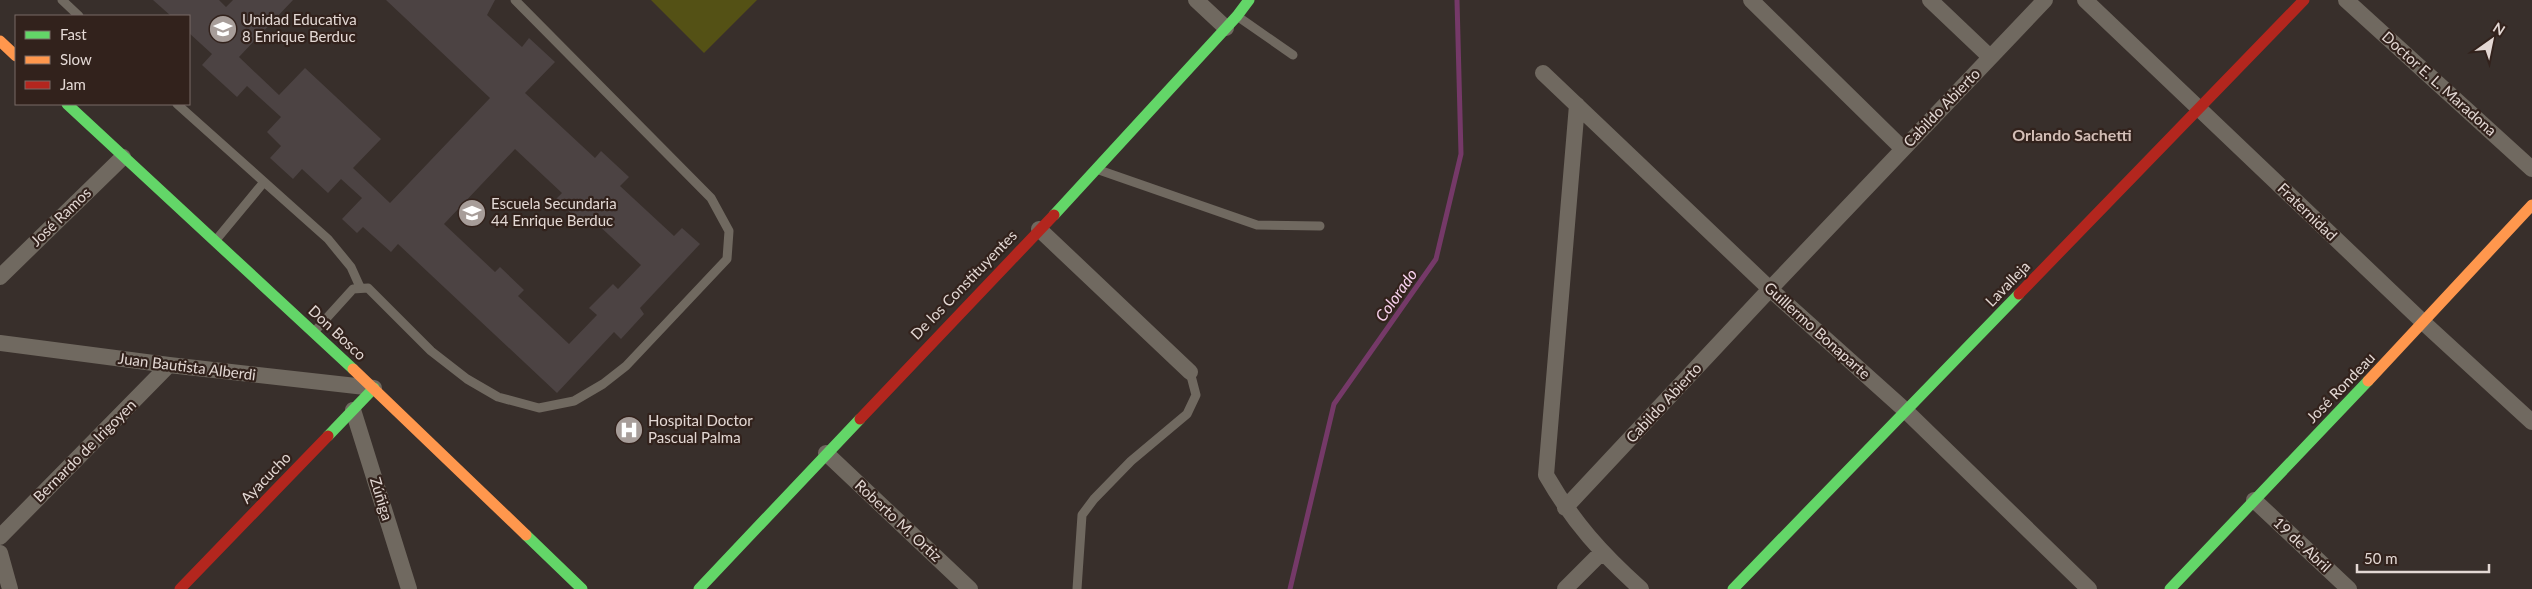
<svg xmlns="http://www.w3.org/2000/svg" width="2532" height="589" font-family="Lato,sans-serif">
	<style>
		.green { fill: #545115 }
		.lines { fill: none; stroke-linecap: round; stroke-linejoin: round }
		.stream { stroke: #753968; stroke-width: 5 }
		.building { fill: #4c4343; fill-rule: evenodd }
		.lane { stroke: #706960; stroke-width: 9 }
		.street { stroke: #706960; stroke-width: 16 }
		.fast { stroke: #63d668; stroke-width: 11 }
		.slow { stroke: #ff974d; stroke-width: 11 }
		.jam { stroke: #b3261e; stroke-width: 11 }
		.labels { text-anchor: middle; stroke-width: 4.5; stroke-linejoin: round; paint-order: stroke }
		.poi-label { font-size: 15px; fill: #e3d8d4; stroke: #32221c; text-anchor: start }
		.street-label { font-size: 15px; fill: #e3d8d4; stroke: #32221c }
		.neighbourhood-label { font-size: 16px; font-weight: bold; fill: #d3beb6; stroke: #32221c }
		.water-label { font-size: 16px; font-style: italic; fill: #f9d2ef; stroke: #32221c }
	</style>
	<rect width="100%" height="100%" fill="#382f2b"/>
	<!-- green -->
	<path class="green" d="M651,0h106l-53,53z"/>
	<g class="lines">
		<!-- stream -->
		<path class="stream" d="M1290,589l44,-185 102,-145 25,-105 -4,-154"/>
	</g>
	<!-- building -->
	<path class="building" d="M153,0h66l7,7 7,-7h60l-54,57 40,38 26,-27 76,71 -28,29 37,35 100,-105 -104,-98h109l-8,15 35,32 7,-9 26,24 -30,31 70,65 6,-7 28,26 -9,9 54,50 8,-8 18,16 -60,64 4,6 -23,25 -7,-7 -57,61 -159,-149 -7,8 -28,-25 -6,6 -15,-14 20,-21 -21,-19 -13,14 -26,-24 -9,10 -23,-21 11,-12 -14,-14 14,-15 -34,-31 -10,11 -35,-32 10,-11 -23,-21v-17h-18zM515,149l47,44 -6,6 30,29 7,-8 48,45 -23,24 -5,-5 -24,24 8,7 -28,29 -51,-48 6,-6 -24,-23 -5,5 -51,-48z"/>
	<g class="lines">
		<!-- lane -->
		<path class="lane" d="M62,0l17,16
			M1237,16l56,39
			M177,104l151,135 23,28 9,20
			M1099,170l158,55 63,1
			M216,240l48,-58
			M314,332l39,-43 15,-1 63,63 36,28 31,18 41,11 35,-7 29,-17 23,-18 101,-107 2,-28 -18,-33 -196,-198
			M1077,589l5,-74 12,-16 37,-38 56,-47 9,-19 -6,-23"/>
		<!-- street -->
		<path class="street" d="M1196,0l30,28
			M1751,0l152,149
			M1930,0l60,57
			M2085,0l339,323 108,99
			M2346,0l186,169
			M1543,73l227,216 136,122 183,178
			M1577,105l-31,370c27,47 55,78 95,114
			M1039,229l151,143
			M0,277l123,-120
			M0,343l169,22 205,23
			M353,410l56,179
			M826,453l144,136
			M2254,500l95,89
			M1565,508l205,-219 275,-289
			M0,537l169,-172
			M0,553l10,36
			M1565,589l36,-36"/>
		<!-- fast -->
		<path class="fast" d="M67,104l286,265
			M1054,215l183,-199 12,-16
			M328,436l46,-48
			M526,535l56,54
			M699,589l161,-170
			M1733,589l286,-295
			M2170,589l198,-208"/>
		<!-- slow -->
		<path class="slow" d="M0,41l16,15
			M353,369l173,166
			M2368,381l164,-176"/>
		<!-- jam -->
		<path class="jam" d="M2019,294l285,-294
			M860,419l194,-204
			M180,589l148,-153"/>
	</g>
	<!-- icons -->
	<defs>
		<symbol id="school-disc" viewBox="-11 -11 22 22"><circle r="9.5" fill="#a79d99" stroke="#32221c"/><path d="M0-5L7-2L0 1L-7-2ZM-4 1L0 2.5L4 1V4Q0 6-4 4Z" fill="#fff"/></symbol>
		<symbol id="hospital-disc" viewBox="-11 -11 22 22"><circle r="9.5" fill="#a79d99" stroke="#32221c"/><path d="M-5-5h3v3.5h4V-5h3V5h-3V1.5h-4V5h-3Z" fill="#fff"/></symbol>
	</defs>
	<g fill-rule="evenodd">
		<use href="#school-disc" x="207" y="13" width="32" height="32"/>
		<use href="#school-disc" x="456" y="197" width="32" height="32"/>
		<use href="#hospital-disc" x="613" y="414" width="32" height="32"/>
	</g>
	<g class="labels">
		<!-- poi labels -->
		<g class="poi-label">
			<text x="242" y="25">Unidad Educativa<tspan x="242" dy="17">8 Enrique Berduc</tspan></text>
			<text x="491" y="209">Escuela Secundaria<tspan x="491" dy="17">44 Enrique Berduc</tspan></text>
			<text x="648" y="426">Hospital Doctor<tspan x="648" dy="17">Pascual Palma</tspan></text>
		</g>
		<!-- street labels -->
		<g class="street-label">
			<text transform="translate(2439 84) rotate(42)" y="5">Doctor E. L. Maradona</text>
			<text transform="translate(1942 108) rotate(-46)" y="5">Cabildo Abierto</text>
			<text transform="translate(2307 212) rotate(44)" y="5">Fraternidad</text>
			<text transform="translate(61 217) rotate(-44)" y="5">José Ramos</text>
			<text transform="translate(2008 284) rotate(-46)" y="5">Lavalleja</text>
			<text transform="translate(964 285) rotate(-46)" y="5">De los Constituyentes</text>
			<text transform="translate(1817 331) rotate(42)" y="5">Guillermo Bonaparte</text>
			<text transform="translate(337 333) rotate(43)" y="5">Don Bosco</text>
			<text transform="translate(187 367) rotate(7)" y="5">Juan Bautista Alberdi</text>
			<text transform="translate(2341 388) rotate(-46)" y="5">José Rondeau</text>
			<text transform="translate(1664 403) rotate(-47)" y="5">Cabildo Abierto</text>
			<text transform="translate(85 451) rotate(-45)" y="5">Bernardo de Irigoyen</text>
			<text transform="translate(266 478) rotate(-46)" y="5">Ayacucho</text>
			<text transform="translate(381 499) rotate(73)" y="5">Zúñiga</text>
			<text transform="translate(898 521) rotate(43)" y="5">Roberto M. Ortiz</text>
			<text transform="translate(2302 545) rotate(43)" y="5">19 de Abril</text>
		</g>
		<!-- neighbourhood labels -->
		<g class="neighbourhood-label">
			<text x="2072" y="141">Orlando Sachetti</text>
		</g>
		<!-- water labels -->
		<g class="water-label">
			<text transform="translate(1396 295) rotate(-55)" y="6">Colorado</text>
		</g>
	</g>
	<!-- legend -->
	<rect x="15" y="15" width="175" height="90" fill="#32221c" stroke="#796b66"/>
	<rect x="25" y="31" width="25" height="8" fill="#63d668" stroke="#796b66"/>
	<text x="60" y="40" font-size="15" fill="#e3d8d4">Fast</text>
	<rect x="25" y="56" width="25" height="8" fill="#ff974d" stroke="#796b66"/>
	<text x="60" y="65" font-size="15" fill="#e3d8d4">Slow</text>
	<rect x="25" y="81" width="25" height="8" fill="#b3261e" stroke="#796b66"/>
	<text x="60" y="90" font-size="15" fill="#e3d8d4">Jam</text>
	<!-- north arrow -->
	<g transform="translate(2492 40) rotate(33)" stroke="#32221c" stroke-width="4" paint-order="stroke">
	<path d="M0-4L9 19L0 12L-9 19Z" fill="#e3d8d4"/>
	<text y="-8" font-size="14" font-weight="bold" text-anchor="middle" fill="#e3d8d4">N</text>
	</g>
	<!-- scale -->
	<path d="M2357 564v8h132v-8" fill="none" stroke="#e3d8d4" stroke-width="2.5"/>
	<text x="2364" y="564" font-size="15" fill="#e3d8d4" stroke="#32221c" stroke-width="4" paint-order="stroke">50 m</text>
</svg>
